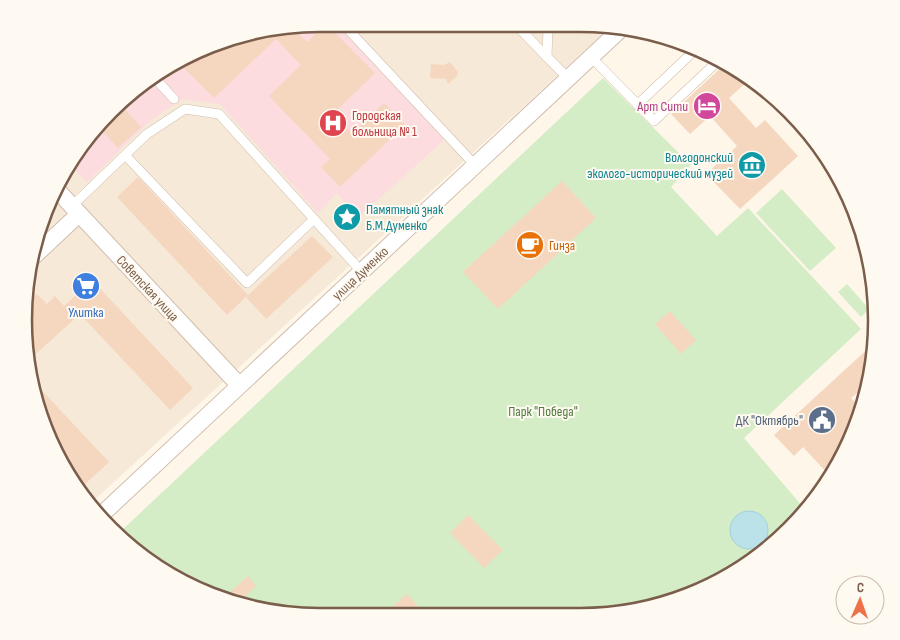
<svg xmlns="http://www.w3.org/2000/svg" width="900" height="640" font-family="'Sofia Sans Condensed',sans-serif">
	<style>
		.residential { fill: #f6e9d7 }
		.medical { fill: #fcdcde }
		.green { fill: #d4edc6 }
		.water { fill: #bbe1e9; stroke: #a1d1dc }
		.building { fill: #f5d6bf }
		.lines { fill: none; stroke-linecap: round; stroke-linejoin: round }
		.service-casing { stroke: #d1bead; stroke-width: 10 }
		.minor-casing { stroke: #d1bead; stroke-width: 18 }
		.service { stroke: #fff; stroke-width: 9 }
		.minor { stroke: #fff; stroke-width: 16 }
		.labels { text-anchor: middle; stroke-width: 4; stroke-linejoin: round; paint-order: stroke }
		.hotel-label { font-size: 14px; fill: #b23c85; stroke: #fffaf1; text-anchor: end }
		.health-label { font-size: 14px; fill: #be3a42; stroke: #fffaf1; text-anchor: start }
		.culture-label { font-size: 14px; fill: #0d838f; stroke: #fffaf1; text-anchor: end }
		.food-label { font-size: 14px; fill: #c56008; stroke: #fffaf1; text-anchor: start }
		.street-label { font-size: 14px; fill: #7a5d4a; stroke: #fffaf1 }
		.shop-label { font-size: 14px; fill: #366cbe; stroke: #fffaf1 }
		.park-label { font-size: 14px; fill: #4e7a3e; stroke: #fffaf1 }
		.service-label { font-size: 14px; fill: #4e5e75; stroke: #fffaf1; text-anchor: end }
		.rim { fill: none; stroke: #7a5d4a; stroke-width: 2.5 }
	</style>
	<rect width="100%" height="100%" fill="#fef6e9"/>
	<!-- residential -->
	<path class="residential" d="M320,24l288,5 -518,475 -36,-53 -28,-92v-78l20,-75 51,-81 146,-91z"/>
	<!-- medical -->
	<path class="medical" d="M320,24h15l110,115 -87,79 -21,-25 -19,20 -98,-109 -37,-5 -32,21 -64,62 -16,-16 26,-41 59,-51 87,-40z"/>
	<!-- green -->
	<path class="green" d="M603,78l88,87 -20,22 46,49 31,-28 113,121 -117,109 59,69 -27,36 -65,43 -92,28 -318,2 -112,-30 -69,-54z
		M782,189l54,59 -26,23 -54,-58z
		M847,284l22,25 -8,8 -23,-25z"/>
	<!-- water -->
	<path class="water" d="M730 530a19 19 0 1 1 38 0a19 19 0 1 1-38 0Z"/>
	<!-- building -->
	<path class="building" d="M326,24l49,49 -42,41 19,20 32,-31 21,22 -65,62 -19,-20 9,-8 -61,-63 32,-31 -25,-26 -62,59 -35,-35 64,-29 49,-7 15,15z
		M450,62l8,10 -1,4 -9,8 -2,-5 -16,-1 1,-14 13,1z
		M726,63l23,17 -20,18 27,30 9,-8 33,36 -58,53 -34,-35 31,-28 -27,-30 -20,18 -19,-20z
		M120,104l21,23 -23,21 -21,-23z
		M138,177l110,118 -21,20 -110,-118z
		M562,181l34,37 -98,91 -35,-37z
		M312,236l21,21 -67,62 -20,-22z
		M92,280l101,108 -23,22 -90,-96 -53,48 -1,-58 11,-10 10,10 8,-8 9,10z
		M670,311l26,29 -15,14 -26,-30z
		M874,343l-11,45 -12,10 7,7 -12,46 -18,23 -25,-27 -9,9 -20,-21z
		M33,381l76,81 -25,23 -30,-34z
		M468,515l35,35 -19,18 -34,-35z
		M248,576l8,10 -15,14 -15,-4z
		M407,594l19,21h-43z"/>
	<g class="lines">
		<defs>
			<path id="service" d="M343,24l132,141
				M518,27l29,30
				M548,28l-1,29 21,21
				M591,57l63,64 65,-61
				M153,76l21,23
				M637,105l57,-54
				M125,155l122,128 67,-64
				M72,206l75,-72 38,-25 34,5 142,157"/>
			<path id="minor" d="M57,190l182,195
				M33,257l46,-43
				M99,517l522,-488"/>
		</defs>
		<!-- service casing -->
		<use href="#service" class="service-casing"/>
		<!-- minor casing -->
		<use href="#minor" class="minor-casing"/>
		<!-- service -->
		<use href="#service" class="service"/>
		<!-- minor -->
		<use href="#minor" class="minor"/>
	</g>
	<!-- icons -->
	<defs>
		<symbol id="hotel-disc" viewBox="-11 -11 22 22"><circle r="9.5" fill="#d1479c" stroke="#fffaf1"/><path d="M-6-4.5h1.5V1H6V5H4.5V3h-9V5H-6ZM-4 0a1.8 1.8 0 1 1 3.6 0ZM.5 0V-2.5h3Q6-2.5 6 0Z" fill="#fff"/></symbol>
		<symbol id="hospital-disc" viewBox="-11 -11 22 22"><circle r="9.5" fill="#e0444e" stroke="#fffaf1"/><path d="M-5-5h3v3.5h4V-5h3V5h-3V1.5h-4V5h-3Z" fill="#fff"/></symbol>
		<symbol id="museum-disc" viewBox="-11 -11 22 22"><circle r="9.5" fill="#0f9aa8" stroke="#fffaf1"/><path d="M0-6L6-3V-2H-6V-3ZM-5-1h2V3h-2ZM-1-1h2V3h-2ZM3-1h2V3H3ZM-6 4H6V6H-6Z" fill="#fff"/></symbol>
		<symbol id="sight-disc" viewBox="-11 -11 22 22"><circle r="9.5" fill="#0f9aa8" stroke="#fffaf1"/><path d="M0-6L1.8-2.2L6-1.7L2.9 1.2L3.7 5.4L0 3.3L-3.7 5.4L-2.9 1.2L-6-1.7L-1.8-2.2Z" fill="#fff"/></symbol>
		<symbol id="cafe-disc" viewBox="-11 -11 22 22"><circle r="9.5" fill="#e8710a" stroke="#fffaf1"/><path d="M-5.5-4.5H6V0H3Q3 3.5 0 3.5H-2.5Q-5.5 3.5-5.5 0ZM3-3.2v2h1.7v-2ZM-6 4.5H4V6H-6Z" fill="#fff"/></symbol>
		<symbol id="supermarket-disc" viewBox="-11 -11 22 22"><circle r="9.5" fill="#3f7fe0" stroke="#fffaf1"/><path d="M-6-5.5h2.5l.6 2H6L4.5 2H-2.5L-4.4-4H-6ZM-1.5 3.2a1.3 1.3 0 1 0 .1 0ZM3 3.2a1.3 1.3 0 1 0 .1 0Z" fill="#fff"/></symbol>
		<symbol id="civic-disc" viewBox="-11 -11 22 22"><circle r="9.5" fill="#5c6f8a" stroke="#fffaf1"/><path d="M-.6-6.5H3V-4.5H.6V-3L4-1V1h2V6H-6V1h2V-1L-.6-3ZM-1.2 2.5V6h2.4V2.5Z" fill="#fff"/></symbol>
	</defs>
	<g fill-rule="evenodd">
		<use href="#hotel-disc" x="691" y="90" width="32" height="32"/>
		<use href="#hospital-disc" x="317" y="107" width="32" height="32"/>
		<use href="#museum-disc" x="736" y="149" width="32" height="32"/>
		<use href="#sight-disc" x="331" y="201" width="32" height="32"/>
		<use href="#cafe-disc" x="514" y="229" width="32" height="32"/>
		<use href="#supermarket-disc" x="70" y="270" width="32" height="32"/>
		<use href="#civic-disc" x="806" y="404" width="32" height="32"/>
	</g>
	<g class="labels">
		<!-- hotel labels -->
		<g class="hotel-label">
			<text x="688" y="111">Арт Сити</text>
		</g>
		<!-- health labels -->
		<g class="health-label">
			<text x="352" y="120">Городская<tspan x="352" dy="16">больница № 1</tspan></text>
		</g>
		<!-- culture labels -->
		<g class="culture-label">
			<text x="733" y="162">Волгодонский<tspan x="733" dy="16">эколого-исторический музей</tspan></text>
			<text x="366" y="214" text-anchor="start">Памятный знак<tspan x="366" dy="16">Б.М.Думенко</tspan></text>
		</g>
		<!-- food labels -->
		<g class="food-label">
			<text x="549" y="250">Гинза</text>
		</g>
		<!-- street labels -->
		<g class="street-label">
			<text transform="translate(360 273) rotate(-43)" y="5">улица Думенко</text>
			<text transform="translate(148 288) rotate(47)" y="5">Советская улица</text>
		</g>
		<!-- shop labels -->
		<g class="shop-label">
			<text x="86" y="317">Улитка</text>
		</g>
		<!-- park labels -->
		<g class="park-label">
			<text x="543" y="416">Парк "Победа"</text>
		</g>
		<!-- service labels -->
		<g class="service-label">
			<text x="803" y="425">ДК "Октябрь"</text>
		</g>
	</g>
	<!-- crop -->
	<path d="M0 0H900V640H0ZM320 32H580A288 288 0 0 1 868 320V320A288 288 0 0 1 580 608H320A288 288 0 0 1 32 320V320A288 288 0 0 1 320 32Z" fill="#fffaf1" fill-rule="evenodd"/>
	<path class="rim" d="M320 32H580A288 288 0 0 1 868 320V320A288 288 0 0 1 580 608H320A288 288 0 0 1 32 320V320A288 288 0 0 1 320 32Z"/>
	<!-- north arrow -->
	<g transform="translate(860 600) rotate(2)"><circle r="24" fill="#fffaf1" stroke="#cabbae"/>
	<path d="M0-4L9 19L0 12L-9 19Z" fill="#ed7248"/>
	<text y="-8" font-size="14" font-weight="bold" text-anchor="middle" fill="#7a5d4a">С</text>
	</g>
</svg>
